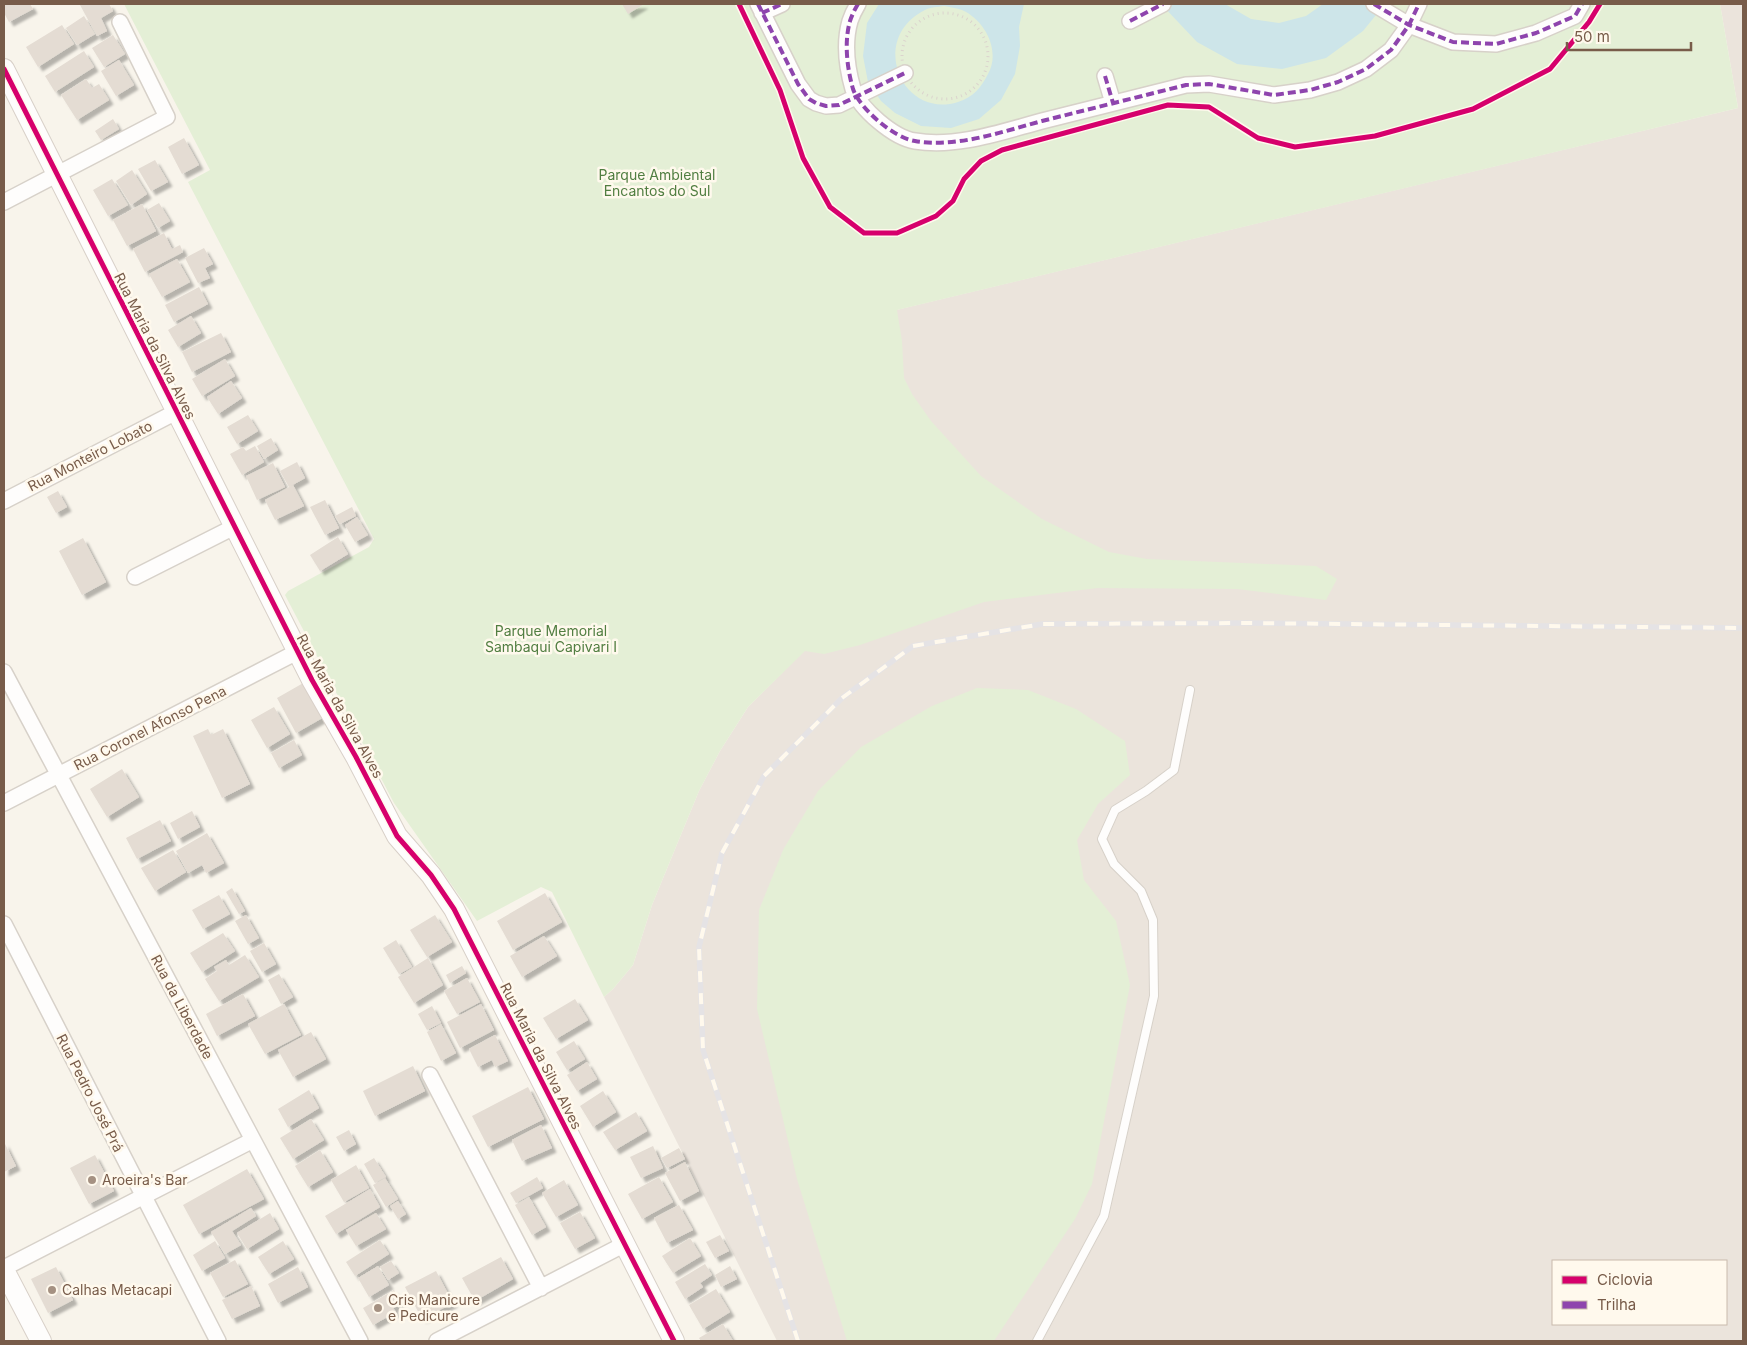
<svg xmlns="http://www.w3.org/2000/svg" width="1747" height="1345" font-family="Inter,sans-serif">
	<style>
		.industrial { fill: #ebe4dc; fill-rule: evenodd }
		.green { fill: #e4efd6 }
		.water { fill: #cde5e9; fill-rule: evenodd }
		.building { fill: #e4dcd3; filter: url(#shadow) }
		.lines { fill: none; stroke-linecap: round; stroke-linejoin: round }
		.lane-casing { stroke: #d7d1c9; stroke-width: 10 }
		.street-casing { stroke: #d7d1c9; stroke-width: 18 }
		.secondary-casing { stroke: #d8d0c8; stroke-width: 22 }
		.path { stroke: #dbd3cd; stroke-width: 3; stroke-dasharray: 1 4; stroke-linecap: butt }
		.lane { stroke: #fefdfc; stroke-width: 8 }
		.street { stroke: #fefdfc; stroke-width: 15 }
		.secondary { stroke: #fefdfc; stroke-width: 20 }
		.rail-casing { stroke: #e5e3e5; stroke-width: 5.5 }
		.rail { stroke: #fff9ed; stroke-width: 4; stroke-dasharray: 11; stroke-linecap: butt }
		.quiet { stroke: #8e44ad; stroke-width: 4; stroke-dasharray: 8 4; stroke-linecap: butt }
		.cycleway-casing { stroke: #fff9ed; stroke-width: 8 }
		.cycleway { stroke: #d6006c; stroke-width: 5 }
		.poi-dot { fill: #a59182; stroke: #fff9ed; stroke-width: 2 }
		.labels { text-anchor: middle; stroke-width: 5; stroke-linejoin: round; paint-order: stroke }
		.park-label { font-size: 14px; fill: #517e41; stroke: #fff9ed }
		.street-label { font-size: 14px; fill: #785c4a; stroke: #fff9ed }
		.poi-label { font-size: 14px; fill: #785c4a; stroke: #fff9ed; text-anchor: start }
	</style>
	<defs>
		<filter id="shadow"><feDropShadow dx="4.5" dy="4.5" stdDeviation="1" flood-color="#0004"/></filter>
	</defs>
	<rect width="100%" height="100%" fill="#f8f4eb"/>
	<!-- industrial -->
	<path class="industrial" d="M1720,4h23v1337h-966l-173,-344 9,-8 20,-24 19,-60 47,-114 21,-40 28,-44 57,-57 -205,-269 1138,-273zM1553,1261h173v63h-173z"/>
	<!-- green -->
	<path class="green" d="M124,4h1596l18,104 -841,202 5,31 2,37 8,16 19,27 50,55 61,43 67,33 38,7 169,7 21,13 -11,21 -89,-11 -139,-1 -114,14 -124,43 -36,9 -19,-3 -57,56 -28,44 -21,40 -47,114 -19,60 -20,24 -9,8 -52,-105 -11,-5 -64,34 -83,-118 -109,-208 3,-4 81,-44 5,-8 -186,-357 22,-12z
		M977,688l51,2 48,19 49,32 5,34 -32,29 -21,36 7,40 32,41 14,64 -38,199 -17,35 -81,122h-147l-50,-162 -40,-170 2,-99 24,-60 35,-59 43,-44 71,-41z"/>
	<!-- water -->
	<path class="water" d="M879,4h145l-5,23 1,19 -5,28 -14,26 -22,19 -28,9 -30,-2 -26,-13 -14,-12 -13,-19 -5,-26 4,-33zM944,6c5,1 13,2 18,4 23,10 39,41 26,64 -7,14 -15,23 -30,28 -57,18 -90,-64 -33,-92 5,-3 13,-3 19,-4z
		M1161,4h64l26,15 28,4 27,-7 17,-12h41l9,5 3,6 -13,16 -37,27 -44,11 -45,-5 -40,-22z"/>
	<!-- building -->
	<path class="building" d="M4,4h26l3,5 -24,13 -5,-9z
		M82,4h27l4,7 -12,7 6,13 -10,5 -17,-31z
		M622,4h22l-16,10z
		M84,16l11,18 -18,11 -11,-17z
		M62,25l12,19 -36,23 -12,-20z
		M113,35l12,19 -21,13 -12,-19z
		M84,51l10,16 -39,25 -10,-16z
		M119,60l15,25 -18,11 -15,-25z
		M86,79l6,9 7,-4 10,16 -32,20 -16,-25z
		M113,119l6,10 -18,11 -6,-9z
		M184,138l15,27 -17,9 -14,-27z
		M155,160l13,22 -17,9 -13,-22z
		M132,170l15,24 -16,11 -15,-24z
		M112,179l16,26 -20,11 -15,-26z
		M159,203l11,18 -12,7 -11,-18z
		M142,204l14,27 -29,15 -14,-26z
		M164,233l8,16 8,-4 3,7 -38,20 -12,-23z
		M204,248l9,16 -8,4 5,10 -12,5 -13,-25z
		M177,259l13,23 -28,15 -13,-23z
		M199,287l9,17 -34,18 -9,-17z
		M191,316l10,17 -23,14 -10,-17z
		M221,333l10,19 -39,20 -10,-20z
		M225,359l10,17 -33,20 -10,-17z
		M231,381l11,17 -24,16 -11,-17z
		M248,415l10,16 -21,13 -10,-17z
		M271,438l7,12 -14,9 -7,-13z
		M255,446l9,16 -22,13 -12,-21 13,-7 3,4z
		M297,462l8,16 -16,9 -9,-16z
		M273,463l12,24 -28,13 -11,-24z
		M293,485l11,21 -29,14 -10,-20z
		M58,491l9,16 -11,6 -9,-16z
		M325,500l14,28 -14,7 -15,-28z
		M352,507l4,9 -16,8 -5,-8z
		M357,517l11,18 -13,7 -10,-17z
		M338,537l10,17 -28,17 -10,-16z
		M83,538l23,44 -24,13 -23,-44z
		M305,682l19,35 -28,16 -19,-35z
		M274,707l16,27 -23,14 -16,-28z
		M208,729l3,6 12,-6 27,55 -28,14 -29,-62z
		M294,740l8,15 -23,13 -8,-15z
		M122,769l17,28 -32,20 -17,-28z
		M192,811l8,16 -22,12 -8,-16z
		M160,820l11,21 -34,18 -11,-21z
		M207,833l17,30 -18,10 -4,-8 -14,8 -12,-22z
		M173,850l13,22 -31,19 -14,-23z
		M232,888l13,23 -6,3 -13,-22z
		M545,893l17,29 -49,28 -16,-29z
		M219,895l11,19 -27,15 -11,-19z
		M246,915l13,23 -11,6 -13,-23z
		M435,915l17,27 -25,15 -17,-27z
		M223,933l12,18 -33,21 -12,-19z
		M544,936l13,20 -35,21 -12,-21z
		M396,940l16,27 -13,7 -16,-26z
		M264,943l12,21 -14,8 -12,-21z
		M245,955l14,22 -40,24 -14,-22 12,-8 -3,-4 12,-7 3,5z
		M428,958l15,27 -29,18 -16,-26z
		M462,966l4,7 -16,10 -4,-8z
		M279,974l14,23 -12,7 -13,-24z
		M467,978l13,24 -23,12 -13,-23z
		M243,994l12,22 -38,20 -11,-22z
		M575,999l13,21 -32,19 -13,-21z
		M284,1004l17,31 -36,19 -17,-30z
		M481,1004l13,26 -34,18 -13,-26z
		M432,1006l9,17 -14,7 -9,-16z
		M441,1024l15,29 -15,8 -14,-29z
		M311,1032l15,27 -33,18 -15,-27z
		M495,1035l13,26 -13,6 -3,-7 -14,7 -9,-18z
		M574,1041l11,18 -18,11 -11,-18z
		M587,1062l10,17 -20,12 -10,-16z
		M413,1066l12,25 -50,25 -12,-25z
		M528,1087l16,32 -56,28 -16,-31z
		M309,1090l10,18 -31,19 -10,-18z
		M603,1091l13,21 -23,15 -13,-21z
		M636,1112l11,19 -32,19 -12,-18z
		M311,1119l13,21 -31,19 -13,-21z
		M541,1125l11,23 -30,13 -10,-21z
		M349,1130l7,14 -12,7 -8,-14z
		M4,1142l12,24 -12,6z
		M653,1146l10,22 -22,10 -11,-21z
		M679,1148l6,11 -18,9 -6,-10z
		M320,1150l13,22 -25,15 -13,-21z
		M95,1155l19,36 -25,13 -19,-36z
		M374,1158l12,19 -11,6 -11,-19z
		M685,1162l14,29 -19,10 -15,-28z
		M356,1165l13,23 -25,14 -13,-22z
		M247,1169l17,30 -65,35 -16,-29z
		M537,1177l6,11 -27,15 -6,-10z
		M659,1177l14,25 -31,17 -14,-25z
		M385,1178l13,21 -12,8 -13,-22z
		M564,1180l14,25 -22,12 -14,-24z
		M370,1189l10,18 -44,27 -11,-18z
		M529,1197l17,30 -14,8 -17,-30z
		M398,1201l8,13 -8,5 -8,-13z
		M679,1205l14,25 -26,13 -13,-25z
		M251,1208l5,8 -24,15 9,14 -16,9 -14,-22z
		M580,1212l15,26 -20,11 -15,-26z
		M270,1213l9,16 -32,20 -10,-16z
		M376,1213l10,16 -30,17 -10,-16z
		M720,1235l9,16 -14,7 -9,-16z
		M690,1238l11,18 -28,17 -11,-17z
		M380,1240l9,14 -34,22 -9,-14z
		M215,1241l10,17 -23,13 -9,-16z
		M283,1241l11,18 -25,15 -11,-17z
		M501,1257l12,22 -38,22 -13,-23z
		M235,1260l13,24 -25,13 -13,-24z
		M391,1261l8,12 -11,7 -8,-13z
		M705,1264l7,11 -12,8 3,4 -18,12 -10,-17z
		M378,1266l11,19 -20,12 -11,-19z
		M730,1266l7,13 -16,8 -6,-12z
		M56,1267l17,33 -25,13 -17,-34z
		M298,1267l10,20 -30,16 -10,-19z
		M436,1271l17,32 -31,16 -17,-32z
		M251,1286l9,20 -28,13 -10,-19z
		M716,1289l14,23 -27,17 -14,-24z
		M394,1290l7,13 -8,5 3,4 -23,13 -10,-17z
		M723,1324l10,17h-32l-2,-3z"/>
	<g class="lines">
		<defs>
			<path id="lane" d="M1037,1341l67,-125 50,-220 -1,-76 -12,-29 -27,-27 -12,-25 13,-29 31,-19 28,-21 16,-80"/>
			<path id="street" d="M758,4l40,80 11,15 7,4 10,3 13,-1 66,-32
				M858,4c-3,5 -6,11 -8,17 -6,21 -3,47 3,68 7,20 41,49 62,52 42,7 86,-9 127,-20 48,-12 96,-24 144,-36l23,-1 65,11 36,-5 28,-8 28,-13 25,-19 18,-25 10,-21
				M1374,4l35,21 44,17 43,2 40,-11 39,-17 7,-12
				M762,13l20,-9
				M1130,21l33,-17
				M1105,76l8,27
				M4,202l163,-85 -47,-95
				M4,501l172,-89
				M135,577l99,-50
				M4,672l356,669
				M4,803l293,-151
				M4,924l214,417
				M430,1075l111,213
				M4,1268l249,-128
				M437,1341l188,-97"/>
			<path id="secondary" d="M4,69l308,611 44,77 41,79 34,39 23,34 220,432
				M4,1270l37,71"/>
		</defs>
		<!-- lane casing -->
		<use href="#lane" class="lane-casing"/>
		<!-- street casing -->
		<use href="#street" class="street-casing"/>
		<!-- secondary casing -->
		<use href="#secondary" class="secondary-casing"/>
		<!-- path -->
		<path class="path" d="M902 56a43 43 0 1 1 86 0a43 43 0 1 1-86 0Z"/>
		<!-- lane -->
		<use href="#lane" class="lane"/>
		<!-- street -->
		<use href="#street" class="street"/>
		<!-- secondary -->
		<use href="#secondary" class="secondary"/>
		<defs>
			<path id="rail" d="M798,1341l-95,-291 -4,-103 23,-94 42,-77 78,-78 71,-52 129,-22 204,-1 497,5"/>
		</defs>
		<!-- rail casing -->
		<use href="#rail" class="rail-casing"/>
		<!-- rail -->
		<use href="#rail" class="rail"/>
		<!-- quiet -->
		<path class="quiet" d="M758,4l40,80 11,15 7,4 10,3 13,-1 66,-32
			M858,4c-3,5 -6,11 -8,17 -6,21 -3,47 3,68 7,20 41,49 62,52 42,7 86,-9 127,-20 48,-12 96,-24 144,-36l23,-1 65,11 36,-5 28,-8 28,-13 25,-19 18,-25 10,-21
			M1374,4l35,21 44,17 43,2 40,-11 39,-17 7,-12
			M762,13l20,-9
			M1130,21l33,-17
			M1105,76l8,27"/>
		<defs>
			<path id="cycleway" d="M739,4l41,86 23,68 27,49 34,26h33l39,-17 17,-15 11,-22 17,-18 21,-11 166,-45 41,2 49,31 37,9 80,-11 98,-27 77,-40 39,-47 11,-18
				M4,69l308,611 44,77 41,79 34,39 23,34 220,432"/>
		</defs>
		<!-- cycleway casing -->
		<use href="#cycleway" class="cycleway-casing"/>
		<!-- cycleway -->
		<use href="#cycleway" class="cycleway"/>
	</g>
	<!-- markers -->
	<g class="poi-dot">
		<circle cx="92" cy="1180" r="5"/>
		<circle cx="52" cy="1290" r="5"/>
		<circle cx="378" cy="1308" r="5"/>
	</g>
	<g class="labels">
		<!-- park labels -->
		<g class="park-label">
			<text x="657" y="180">Parque Ambiental<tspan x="657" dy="16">Encantos do Sul</tspan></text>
			<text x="551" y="636">Parque Memorial<tspan x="551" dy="16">Sambaqui Capivari I</tspan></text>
		</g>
		<!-- street labels -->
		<g class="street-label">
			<text transform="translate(155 346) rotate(63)" y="5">Rua Maria da Silva Alves</text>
			<text transform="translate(90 456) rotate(-27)" y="5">Rua Monteiro Lobato</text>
			<text transform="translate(340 706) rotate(61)" y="5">Rua Maria da Silva Alves</text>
			<text transform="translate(150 728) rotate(-27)" y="5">Rua Coronel Afonso Pena</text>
			<text transform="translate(182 1007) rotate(62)" y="5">Rua da Liberdade</text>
			<text transform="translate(541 1056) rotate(63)" y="5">Rua Maria da Silva Alves</text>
			<text transform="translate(90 1093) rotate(63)" y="5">Rua Pedro José Prá</text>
		</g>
		<!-- poi labels -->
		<g class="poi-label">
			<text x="102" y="1185">Aroeira's Bar</text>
			<text x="62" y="1295">Calhas Metacapi</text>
			<text x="388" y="1305">Cris Manicure<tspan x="388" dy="16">e Pedicure</tspan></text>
		</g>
	</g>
	<!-- border -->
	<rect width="1747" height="1345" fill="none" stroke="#785c4a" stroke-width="10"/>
	<!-- legend -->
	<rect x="1552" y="1260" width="175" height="65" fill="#fff9ed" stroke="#c9baac"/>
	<rect x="1562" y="1276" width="25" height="8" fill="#d6006c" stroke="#c9baac"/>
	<text x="1597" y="1285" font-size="15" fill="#785c4a">Ciclovia</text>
	<rect x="1562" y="1301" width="25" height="8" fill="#8e44ad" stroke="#c9baac"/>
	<text x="1597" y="1310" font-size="15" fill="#785c4a">Trilha</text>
	<!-- scale -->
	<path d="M1567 42v8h124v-8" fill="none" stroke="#785c4a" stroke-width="2.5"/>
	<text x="1574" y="42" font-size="15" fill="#785c4a" stroke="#fff9ed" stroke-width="4" paint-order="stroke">50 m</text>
</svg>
